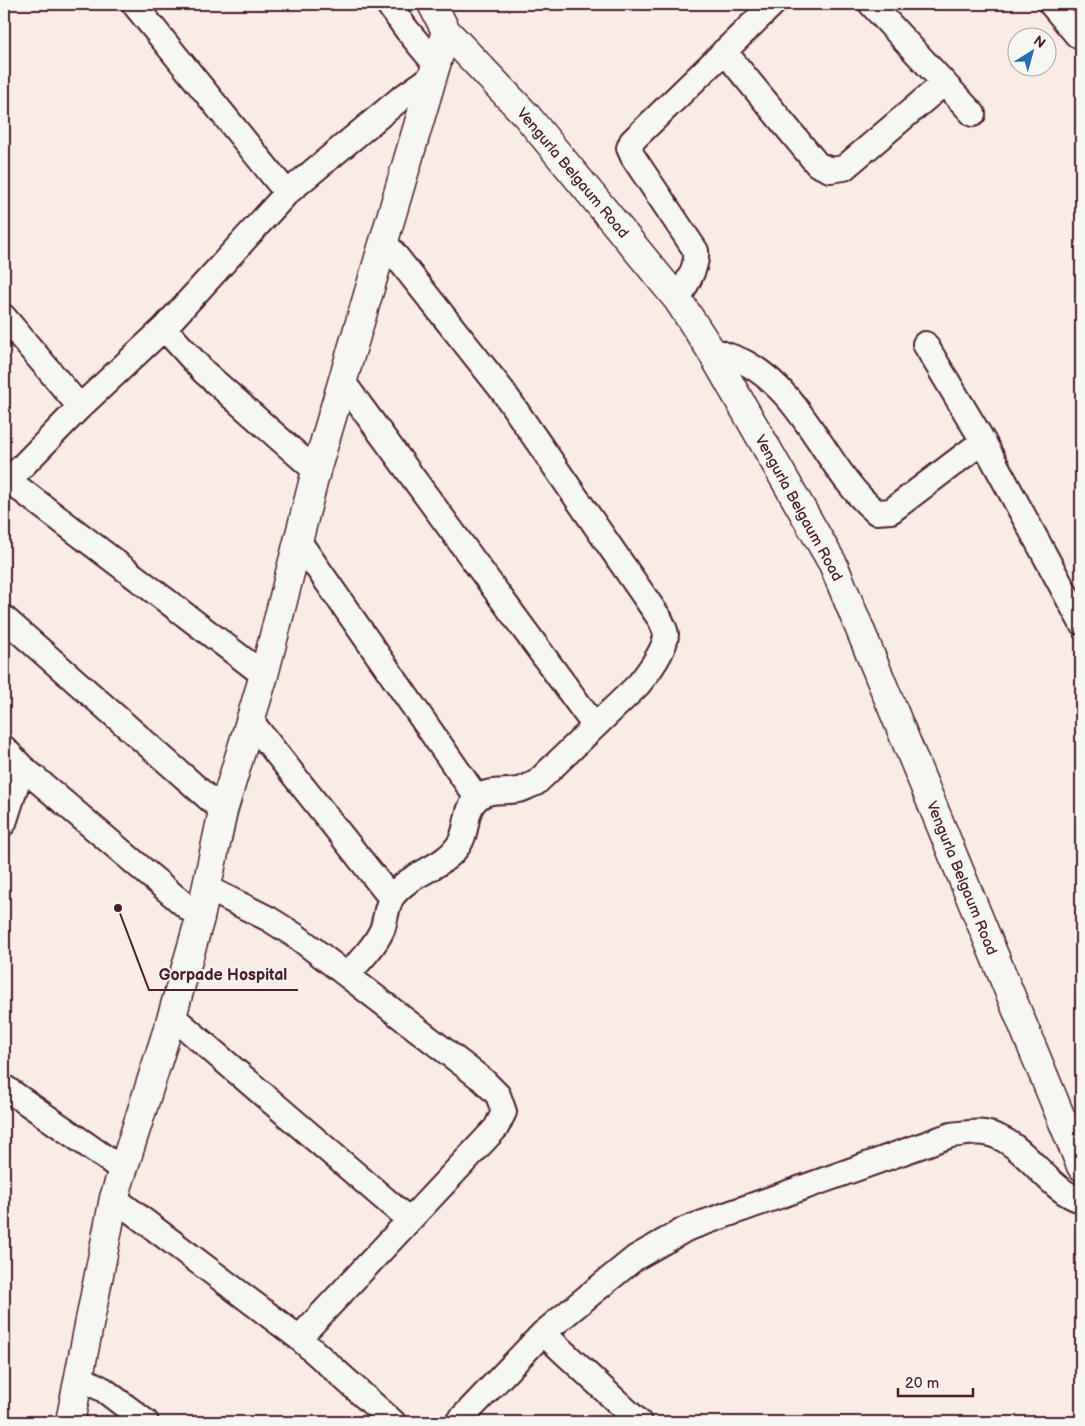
<svg xmlns="http://www.w3.org/2000/svg" width="1085" height="1426" font-family="'Balsamiq Sans',sans-serif">
	<style>
		.lines { fill: none; stroke-linecap: round; stroke-linejoin: round }
		.street-casing { stroke: #4a1f2b; stroke-width: 28 }
		.secondary-casing { stroke: #4a1f2b; stroke-width: 31 }
		.primary-casing { stroke: #4a1f2b; stroke-width: 31 }
		.street { stroke: #f6f6f2; stroke-width: 24 }
		.secondary { stroke: #f6f6f2; stroke-width: 28 }
		.primary { stroke: #f6f6f2; stroke-width: 28 }
		.labels { text-anchor: middle; stroke-width: 4; stroke-linejoin: round; paint-order: stroke }
		.street-label { font-size: 15px; fill: #4a1f2b; stroke: #f6f6f2 }
		.leader { fill: none; stroke: #4a1f2b; stroke-width: 2 }
		.callout-dot { fill: #4a1f2b; stroke: #f6f6f2; stroke-width: 2 }
		.callout-label { font-size: 16px; text-anchor: middle; font-weight: bold; fill: #4a1f2b; stroke: #f6f6f2; stroke-width: 4; stroke-linejoin: round; paint-order: stroke }
	</style>
	<rect width="100%" height="100%" fill="#f8ece5"/>
	<filter id="ink" filterUnits="userSpaceOnUse"><feTurbulence type="fractalNoise" baseFrequency=".02" numOctaves="2"/><feDisplacementMap in="SourceGraphic" scale="10" xChannelSelector="R" yChannelSelector="G"/><feConvolveMatrix kernelMatrix="1 2 1 2 8 2 1 2 1" color-interpolation-filters="sRGB"/></filter>
	<g filter="url(#ink)">
		<g class="lines">
			<defs>
				<path id="street" d="M134,4l153,189
					M388,4l19,26 29,35
					M871,4l102,110
					M1051,4l26,31
					M724,51l93,113 13,6 14,-2 100,-85
					M678,300c7,-15 20,-32 18,-49l-63,-94 -4,-9 3,-7 141,-137
					M4,317l76,90
					M164,328l40,44 112,99
					M925,344l58,97 98,181
					M710,349c11,5 25,8 36,14 60,33 79,106 130,149l15,-1 92,-70
					M343,382l251,343
					M8,480l256,195
					M4,485l76,-78 84,-79 123,-135 113,-94 33,-23
					M298,540l179,258
					M4,618l219,193
					M250,720l141,178
					M4,748l18,19 178,151
					M4,823l18,-56
					M207,888l62,31 27,17 187,144 15,15 6,17 -8,16 -197,210
					M347,975c13,-14 27,-28 35,-45 4,-10 4,-24 10,-33 17,-24 50,-28 66,-51 11,-14 5,-36 20,-48 12,-10 26,-5 40,-8 6,-1 12,-5 18,-7l102,-98c9,-11 28,-36 28,-51 -1,-5 -4,-11 -6,-15l-158,-229 -118,-149
					M172,1016l237,204
					M4,1087l119,83
					M114,1198l185,140 94,84
					M543,1333l96,89
					M79,1377l25,13 42,32
					M458,1422l85,-89 92,-75 51,-29 265,-94c10,-1 24,-4 34,-2 39,6 61,57 96,67"/>
				<path id="secondary" d="M70,1422l44,-224 58,-182 28,-98 23,-107 41,-136 52,-204 130,-440"/>
				<path id="primary" d="M432,4l14,27 80,84 152,185 32,49 123,215 248,602"/>
			</defs>
			<!-- street casing -->
			<use href="#street" class="street-casing"/>
			<!-- secondary casing -->
			<use href="#secondary" class="secondary-casing"/>
			<!-- primary casing -->
			<use href="#primary" class="primary-casing"/>
			<!-- street -->
			<use href="#street" class="street"/>
			<!-- secondary -->
			<use href="#secondary" class="secondary"/>
			<!-- primary -->
			<use href="#primary" class="primary"/>
		</g>
	</g>
	<g class="labels">
		<!-- street labels -->
		<g class="street-label">
			<text transform="translate(573 173) rotate(50)" y="5">Vengurla Belgaum Road</text>
			<text transform="translate(799 508) rotate(61)" y="5">Vengurla Belgaum Road</text>
			<text transform="translate(962 878) rotate(68)" y="5">Vengurla Belgaum Road</text>
		</g>
	</g>
	<!-- callouts -->
	<path class="leader" d="M118 908L149 990H298"/>
	<circle class="callout-dot" cx="118" cy="908" r="5"/>
	<g class="callout-label">
		<text x="223" y="980">Gorpade Hospital</text>
	</g>
	<!-- margin -->
	<rect width="1085" height="1426" fill="none" stroke="#f6f6f2" stroke-width="20"/>
	<rect x="10" y="10" width="1065" height="1406" fill="none" stroke="#4a1f2b" stroke-width="2" filter="url(#ink)"/>
	<!-- north arrow -->
	<g transform="translate(1032 52) rotate(37)"><circle r="24" fill="#f6f6f2" stroke="#b1a0a2"/>
	<path d="M0-4L9 19L0 12L-9 19Z" fill="#1f6fb2"/>
	<text y="-8" font-size="14" font-weight="bold" text-anchor="middle" fill="#4a1f2b">N</text>
	</g>
	<!-- scale -->
	<path d="M898 1388v8h75v-8" fill="none" stroke="#4a1f2b" stroke-width="2.5"/>
	<text x="905" y="1388" font-size="15" fill="#4a1f2b" stroke="#f6f6f2" stroke-width="4" paint-order="stroke">20 m</text>
</svg>
